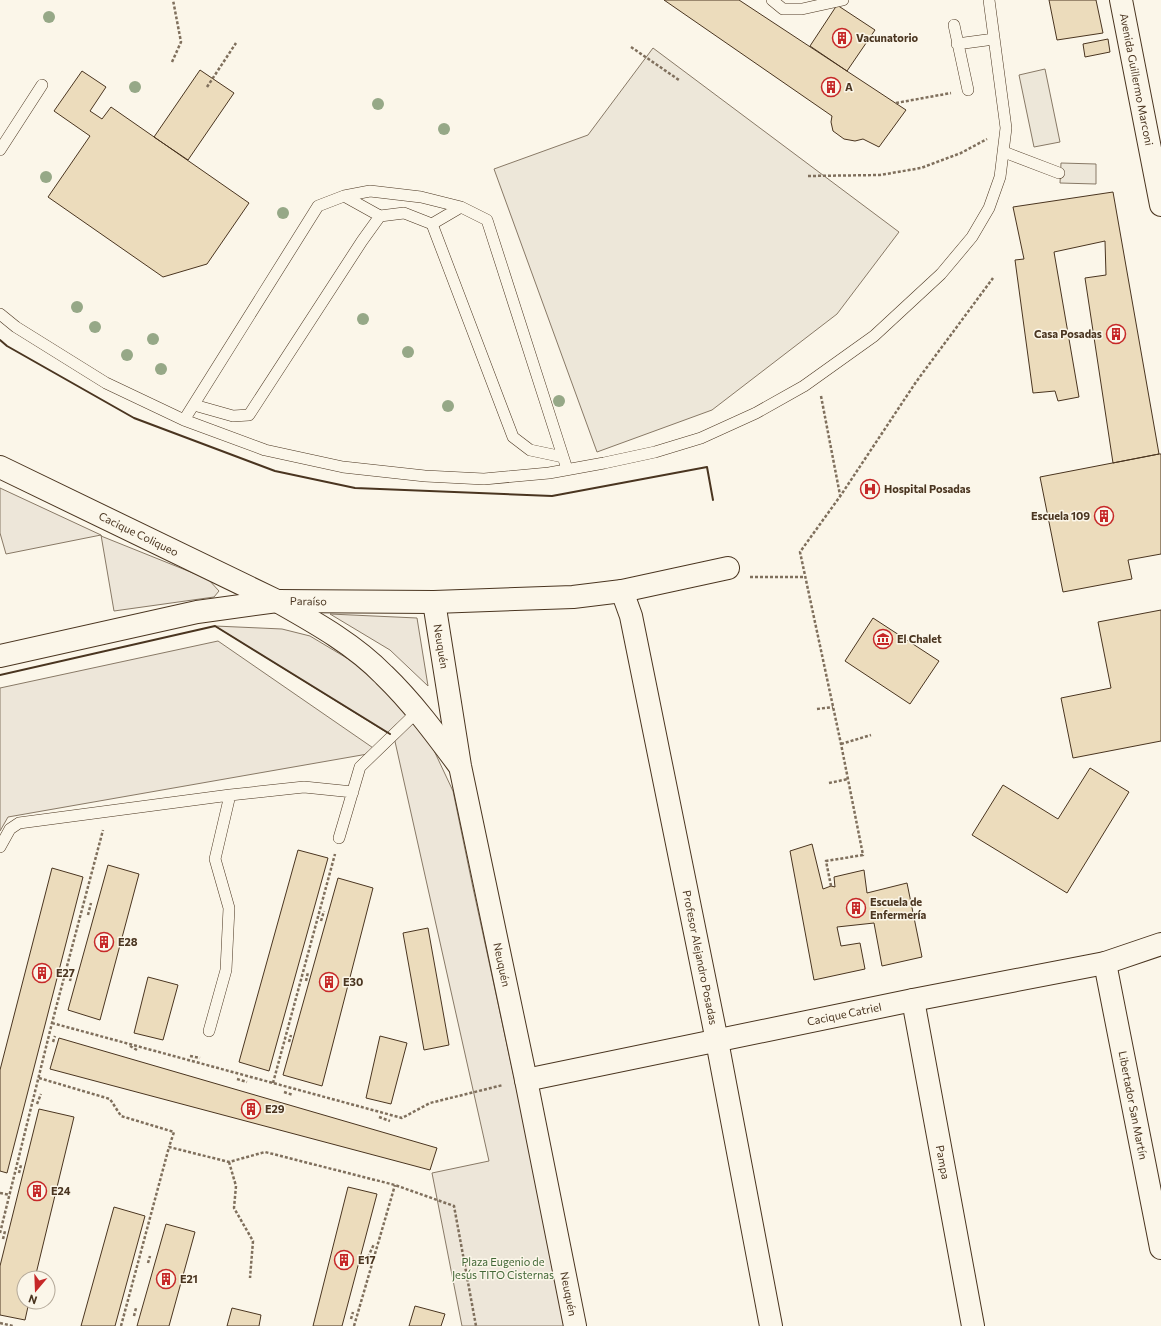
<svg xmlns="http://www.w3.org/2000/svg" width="1161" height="1326" font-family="Commissioner,sans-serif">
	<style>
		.green { fill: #ede6d9; stroke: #887966 }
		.parking { fill: #ede7d9; stroke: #887966 }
		.building { fill: #ecdcbc; stroke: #4a3520 }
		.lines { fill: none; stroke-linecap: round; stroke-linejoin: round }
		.service-casing { stroke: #4a3520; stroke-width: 12 }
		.minor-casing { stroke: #4a3520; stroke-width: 24 }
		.secondary-casing { stroke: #4a3520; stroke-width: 24 }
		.path { stroke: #7f6f5c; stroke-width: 2.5; stroke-dasharray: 3 2; stroke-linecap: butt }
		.service { stroke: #fbf6e9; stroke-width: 11 }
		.minor { stroke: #fbf6e9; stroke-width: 22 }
		.secondary { stroke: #fbf6e9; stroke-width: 22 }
		.wall { stroke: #4a3520; stroke-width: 2 }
		.tree { fill: #96a887 }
		.labels { text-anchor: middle; stroke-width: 3; stroke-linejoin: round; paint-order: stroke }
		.poi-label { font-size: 11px; font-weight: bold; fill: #4a3520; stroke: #fbf6e9; text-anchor: start }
		.street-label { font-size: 11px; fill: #4a3520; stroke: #fbf6e9 }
		.park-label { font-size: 11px; fill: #436837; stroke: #fbf6e9 }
	</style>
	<rect width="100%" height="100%" fill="#fbf6e9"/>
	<!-- green -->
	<path class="green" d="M0,488l101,47v1l107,43 11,12 -5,6 -100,14 -13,-76 -95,19 -6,-21z
		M330,614l87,4 11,68 -38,-36z
		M215,626l67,3 28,7 55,33 65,73 23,49 20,97 95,438h-106l-30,-153 57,-12 -95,-424z
		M218,641l161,111 -371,65 -8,14v-143z"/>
	<!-- parking -->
	<path class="parking" d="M653,48l246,184 -62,82 -125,96 -115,42 -103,-283 94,-34z
		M1045,69l15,73 -26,5 -15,-72z
		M1061,163l35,1v20l-36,-1z"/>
	<!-- building -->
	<path class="building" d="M664,0h75l167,110 -27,37 -16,-8 -8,2 -11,-2 -11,-8 -2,-9 1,-6z
		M1049,0h47l7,33 -46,7z
		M837,5l38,25 -28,41 -37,-25z
		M1108,39l2,13 -25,5 -2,-13z
		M200,70l34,23 -46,67 -34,-23z
		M82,71l24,16 -16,24 12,8 9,-12 138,96 -42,61 -44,13 -115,-80 42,-61 -36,-25z
		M1113,192l46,262 -46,9 -28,-185 21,-3 -1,-34 -51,11 25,145 -21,4 -3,-10 -22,2 -18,-133 9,-1 -11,-52z
		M1159,454h2v100l-33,6 4,19 -69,13 -23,-115z
		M1161,610v131l-88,17 -12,-60 50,-10 -13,-66z
		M873,618l66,43 -29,43 -65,-43z
		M1090,768l39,24 -62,101 -95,-58 31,-50 55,34z
		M812,844l11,45 8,-3 4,1 -1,-10 30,-7 3,23 40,-10 15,74 -40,9 -8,-43 -37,4 4,19 19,-3 5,26 -51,11 -24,-129z
		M298,850l30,8 -59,213 -30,-9z
		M108,865l31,9 -39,146 -32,-10z
		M52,868l31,9 -76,296 -7,-2v-101z
		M338,878l35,10 -51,198 -39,-11z
		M428,928l21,117 -25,5 -21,-117z
		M148,977l30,8 -15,55 -29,-7z
		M380,1036l27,7 -16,61 -25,-6z
		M59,1038l378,110 -7,22 -380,-101z
		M39,1109l35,8 -39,161h-11v24h5l-4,18 -25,-5v-49z
		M348,1187l29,7 -35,132h-29z
		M114,1207l31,9 -30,110h-34z
		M166,1224l29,8 -26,94h-32z
		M415,1306l30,8 -4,12h-32z
		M232,1308l29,7 -2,11h-32z"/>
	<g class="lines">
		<defs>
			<path id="service" d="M772,0l11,9h19l41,-9
				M954,25l14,65
				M957,44l37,-5
				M0,150l42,-65
				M1004,152l55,21
				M344,196l36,20
				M432,224l29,-17
				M0,314l16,13 90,56 78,37 81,30 78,17 82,9 59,3 65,-6 55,-10 51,-11 46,-14 55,-25 48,-27 70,-50 67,-62 31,-37 17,-29 11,-31 6,-49 -17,-128
				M194,405l39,11 16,-1 113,-174 18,-25 24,-3 28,11 81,213 17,13 33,7
				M184,420l134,-214 26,-10 26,-5 51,6 40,10 26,13 80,249
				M339,838l21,-71 58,-56
				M0,847l10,-18 9,-6 211,-28 74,-8 49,5
				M209,1031l17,-61 3,-62 -14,-49 15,-64"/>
			<g id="minor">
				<path id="s1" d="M0,467l277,134c37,21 77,43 107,74 28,27 51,58 74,89"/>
				<path id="s2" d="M622,591l9,25 86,425 54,285"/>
				<path id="s3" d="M434,602l26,164 66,314 49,246"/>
				<path id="s4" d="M0,656l197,-44 80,-11 157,1 139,-5 49,-6 106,-23"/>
				<path id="s5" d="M1105,963l56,285"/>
				<path id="s6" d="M913,1000l60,326"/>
				<path id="s7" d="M526,1080l387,-80 192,-37 56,-19"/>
			</g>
			<g id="secondary">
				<path id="s8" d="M1121,0l40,205"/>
			</g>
		</defs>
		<!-- service casing -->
		<use href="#service" class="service-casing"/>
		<!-- minor casing -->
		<use href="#minor" class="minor-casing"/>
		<!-- secondary casing -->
		<use href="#secondary" class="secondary-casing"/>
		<!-- path -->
		<path class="path" d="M631,47l48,33
			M172,62l9,-20 -8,-42
			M207,87l29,-44
			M896,103l55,-10
			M808,176l72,-1 41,-7 40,-15 26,-14
			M821,396l19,99
			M750,577h55
			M817,709l16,-2
			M841,744l30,-9
			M829,783l19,-4
			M831,886l-5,-25 37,-6 -22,-111 -41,-192 41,-57 75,-113 77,-104
			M88,915l3,-12
			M321,921l3,-10
			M70,981l3,-14
			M306,981l2,-9
			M52,1023l350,95 28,-15 73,-18
			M53,1042l2,-6
			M289,1042l2,-7
			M130,1046l7,4
			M190,1056l10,2
			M39,1078l71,21 11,17 53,16 -5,15
			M237,1079l10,3
			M273,1083l62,-229
			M284,1092l9,3
			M37,1104l4,-10
			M379,1117l11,4
			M229,1162l7,24 -2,22 19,33 -3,37
			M19,1173l2,-8
			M0,1193l10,2
			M0,1233l52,-210 51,-193
			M3,1239l2,-8
			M368,1257l6,-13
			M148,1263l2,-7
			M134,1316l2,-8
			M351,1319l2,-7
			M0,1323l13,3
			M121,1326l48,-179 60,15 36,-10 130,33 59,21 22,120
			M354,1326l41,-141"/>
		<!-- service -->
		<use href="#service" class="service"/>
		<!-- minor -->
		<use href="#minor" class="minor"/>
		<!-- secondary -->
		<use href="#secondary" class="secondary"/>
		<!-- wall -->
		<path class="wall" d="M0,340l7,6 127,72 141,53 80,17 197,8 155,-29 6,33
			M0,675l215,-49 175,108"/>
	</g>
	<!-- trees -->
	<g class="tree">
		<circle cx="49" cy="17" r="6"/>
		<circle cx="135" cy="87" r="6"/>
		<circle cx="378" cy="104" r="6"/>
		<circle cx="444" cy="129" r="6"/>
		<circle cx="46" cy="177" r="6"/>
		<circle cx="283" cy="213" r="6"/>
		<circle cx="77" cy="307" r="6"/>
		<circle cx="363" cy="319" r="6"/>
		<circle cx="95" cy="327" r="6"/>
		<circle cx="153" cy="339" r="6"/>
		<circle cx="408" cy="352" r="6"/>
		<circle cx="127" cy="355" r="6"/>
		<circle cx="161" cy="369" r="6"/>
		<circle cx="559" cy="401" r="6"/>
		<circle cx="448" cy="406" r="6"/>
	</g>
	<!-- icons -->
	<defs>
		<symbol id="building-ring" viewBox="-11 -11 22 22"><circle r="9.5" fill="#fbf6e9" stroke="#c62828" stroke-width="1.5"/><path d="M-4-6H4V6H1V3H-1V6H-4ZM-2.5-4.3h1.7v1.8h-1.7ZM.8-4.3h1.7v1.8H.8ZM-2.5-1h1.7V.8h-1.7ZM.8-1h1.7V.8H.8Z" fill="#c62828"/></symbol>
		<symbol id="hospital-ring" viewBox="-11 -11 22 22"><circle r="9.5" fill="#fbf6e9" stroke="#c62828" stroke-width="1.5"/><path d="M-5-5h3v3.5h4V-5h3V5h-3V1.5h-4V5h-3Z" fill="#c62828"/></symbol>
		<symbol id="museum-ring" viewBox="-11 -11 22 22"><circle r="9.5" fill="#fbf6e9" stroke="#c62828" stroke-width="1.5"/><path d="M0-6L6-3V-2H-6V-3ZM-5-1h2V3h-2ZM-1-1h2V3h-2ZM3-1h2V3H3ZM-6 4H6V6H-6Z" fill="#c62828"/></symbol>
	</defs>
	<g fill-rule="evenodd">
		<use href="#building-ring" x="831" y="27" width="22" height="22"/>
		<use href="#building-ring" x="820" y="76" width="22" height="22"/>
		<use href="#building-ring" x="1105" y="323" width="22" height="22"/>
		<use href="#hospital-ring" x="859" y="478" width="22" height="22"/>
		<use href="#building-ring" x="1093" y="505" width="22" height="22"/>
		<use href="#museum-ring" x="872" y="628" width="22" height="22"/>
		<use href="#building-ring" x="845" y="897" width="22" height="22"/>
		<use href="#building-ring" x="93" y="931" width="22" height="22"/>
		<use href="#building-ring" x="31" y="962" width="22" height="22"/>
		<use href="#building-ring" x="318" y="971" width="22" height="22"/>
		<use href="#building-ring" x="240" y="1098" width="22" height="22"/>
		<use href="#building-ring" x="26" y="1180" width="22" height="22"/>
		<use href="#building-ring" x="333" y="1249" width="22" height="22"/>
		<use href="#building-ring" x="155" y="1268" width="22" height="22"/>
	</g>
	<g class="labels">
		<!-- poi labels -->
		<g class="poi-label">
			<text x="856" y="42">Vacunatorio</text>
			<text x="845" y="91">A</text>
			<text x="1102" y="338" text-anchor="end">Casa Posadas</text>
			<text x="884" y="493">Hospital Posadas</text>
			<text x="1090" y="520" text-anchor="end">Escuela 109</text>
			<text x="897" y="643">El Chalet</text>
			<text x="870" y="906">Escuela de<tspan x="870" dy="13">Enfermería</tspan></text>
			<text x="118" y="946">E28</text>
			<text x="56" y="977">E27</text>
			<text x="343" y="986">E30</text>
			<text x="265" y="1113">E29</text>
			<text x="51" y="1195">E24</text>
			<text x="358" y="1264">E17</text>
			<text x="180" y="1283">E21</text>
		</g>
		<!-- street labels -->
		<g class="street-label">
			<text dy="4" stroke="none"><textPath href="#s8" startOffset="81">Avenida Guillermo Marconi</textPath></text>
			<text dy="4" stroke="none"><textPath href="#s1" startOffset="154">Cacique Coliqueo</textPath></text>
			<text dy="4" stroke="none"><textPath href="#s4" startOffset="314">Paraíso</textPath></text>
			<text dy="4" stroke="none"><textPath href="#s3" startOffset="45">Neuquén</textPath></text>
			<text dy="4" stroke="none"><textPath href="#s2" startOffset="375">Profesor Alejandro Posadas</textPath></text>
			<text dy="4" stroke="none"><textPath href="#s3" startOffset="369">Neuquén</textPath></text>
			<text dy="4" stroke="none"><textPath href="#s7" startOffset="325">Cacique Catriel</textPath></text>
			<text dy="4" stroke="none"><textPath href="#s5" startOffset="145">Libertador San Martín</textPath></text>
			<text dy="4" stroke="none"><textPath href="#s6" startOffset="165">Pampa</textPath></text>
			<text dy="4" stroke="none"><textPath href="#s3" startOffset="705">Neuquén</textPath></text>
		</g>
		<!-- park labels -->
		<g class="park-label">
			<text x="503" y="1266">Plaza Eugenio de<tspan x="503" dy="13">Jesús TITO Cisternas</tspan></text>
		</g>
	</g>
	<!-- north arrow -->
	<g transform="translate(36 1290) rotate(199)"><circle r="19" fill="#fbf6e9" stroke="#b4a999"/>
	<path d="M0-3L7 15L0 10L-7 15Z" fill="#c62828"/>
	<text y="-6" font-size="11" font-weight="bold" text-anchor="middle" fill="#4a3520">N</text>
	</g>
</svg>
